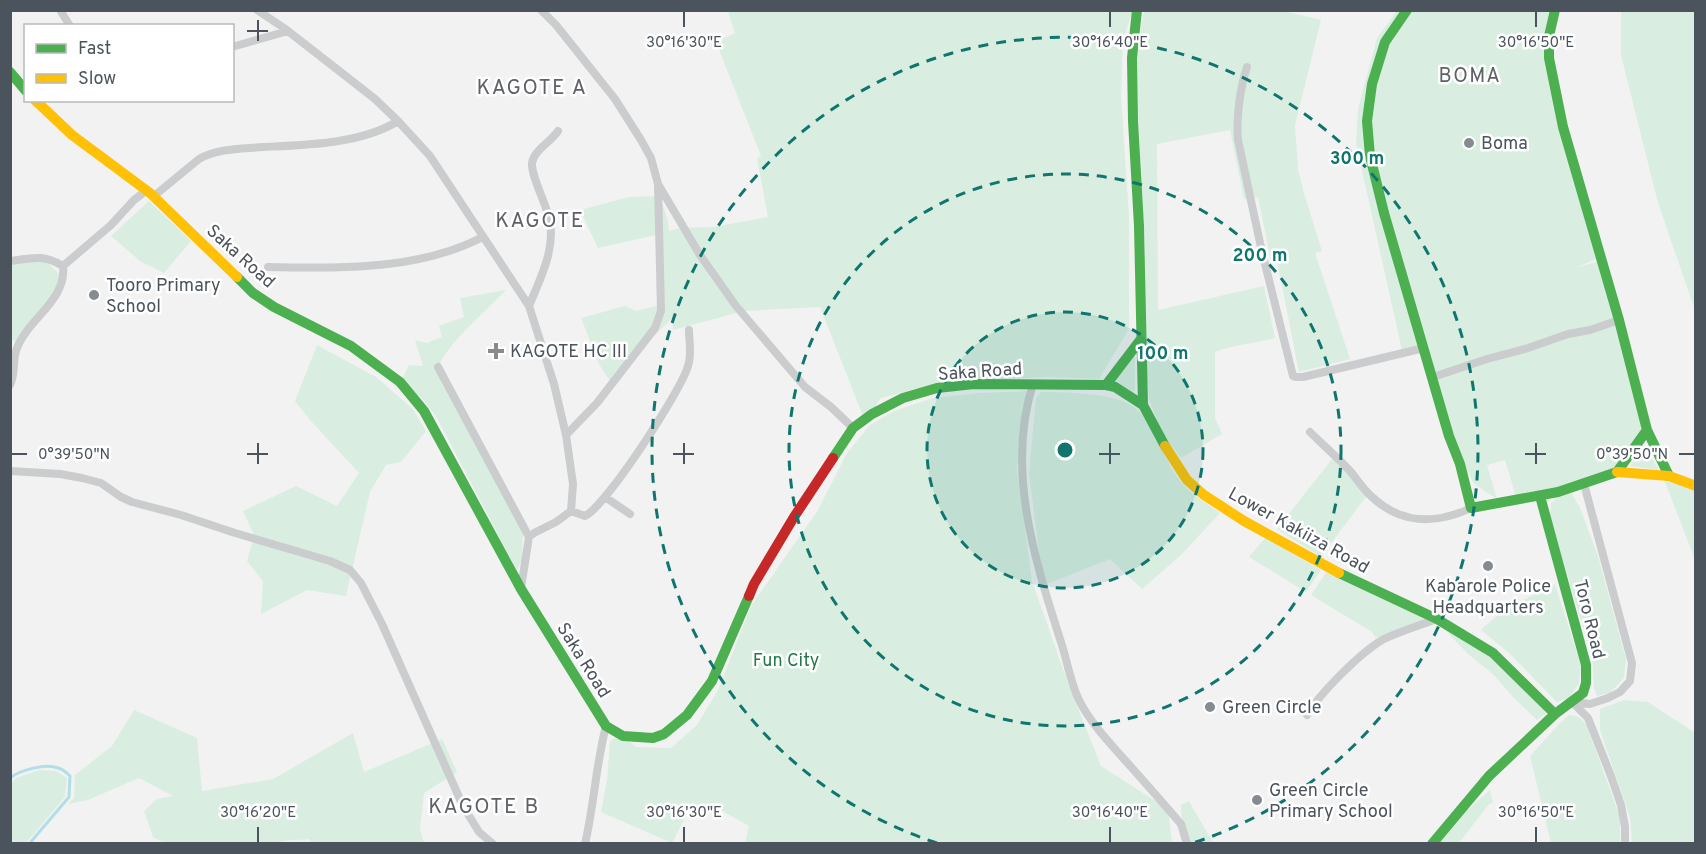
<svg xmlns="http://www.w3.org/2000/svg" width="1706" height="854" font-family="Overpass,sans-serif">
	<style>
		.green { fill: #d9eee1 }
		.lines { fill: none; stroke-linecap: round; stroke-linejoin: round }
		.stream { stroke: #b2dee8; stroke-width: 3 }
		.street { stroke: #cacccd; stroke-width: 8 }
		.fast { stroke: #4caf50; stroke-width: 10 }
		.slow { stroke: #ffc107; stroke-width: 10 }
		.jam { stroke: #c62828; stroke-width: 10 }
		.ticks { fill: none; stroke: #4b545c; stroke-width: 2 }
		.ring { fill: none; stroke: #0f766e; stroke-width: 3; stroke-dasharray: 10 8 }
		.poi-dot { fill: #858b90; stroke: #fff; stroke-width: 2 }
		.labels { text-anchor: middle; stroke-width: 5; stroke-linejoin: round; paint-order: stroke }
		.poi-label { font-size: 18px; fill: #4b545c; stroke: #fff; text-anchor: start }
		.street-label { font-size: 18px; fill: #4b545c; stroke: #fff }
		.park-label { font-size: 18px; fill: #22774b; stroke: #fff }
		.neighbourhood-label { font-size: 20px; letter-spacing: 1.5px; fill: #5e6165; stroke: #fff }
		.quarter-label { font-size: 21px; letter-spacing: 1.5px; fill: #5e6165; stroke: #fff }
		.ticks-label { font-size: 15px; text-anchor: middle; fill: #4b545c; stroke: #fff; stroke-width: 5; stroke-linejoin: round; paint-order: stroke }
		.centre { fill: #0f766e; stroke: #fff; stroke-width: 3 }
		.ring-label { font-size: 18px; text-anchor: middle; font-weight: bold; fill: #0f766e; stroke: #fff; stroke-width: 5; stroke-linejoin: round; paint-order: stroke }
	</style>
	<rect width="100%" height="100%" fill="#f2f2f2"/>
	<!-- green -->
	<path class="green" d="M728,11l405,-1 -10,30 -2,56 8,120v113l-30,50 -52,-2 -103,5 -63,16 -16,23 -45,-114 -76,4 -71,19v-13l-63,64 -10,-15 -19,-48 44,-12 11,5 28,-7 -8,-69 -58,13 -18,-38 49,-13 31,-1 8,25 1,10 11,-3 33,-1 55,-10 -11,-59 4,-2 -45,-114 19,-9z
		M1144,11h140l37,9 -26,105 3,44 6,24 18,58 -7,2 35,106 -51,13 -22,-111h-6l-13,-64 -14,2 -14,-69 -73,14 1,166 106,-24 11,52c-21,6 -40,6 -60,14v66l7,16 -41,24 -14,-18 -9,-17 -9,-24 -6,-75 2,-78 -7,-130 -1,-67z
		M1397,11h5l-32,72 5,106 43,158 -16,3 -46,-206 2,-35 19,-71z
		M1412,11h143l-6,44 51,202 -24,11 23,-7 44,157 -4,26 -24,25 -41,15 -58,13 -11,-37 -18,5 10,34 -23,-15 -19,-37 -5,-26 -16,-49 -62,-214 -3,-39 7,-35 13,-40 15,-26z
		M1621,11h74v299l-37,-107 -37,-148z
		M149,201l42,40 -27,32 -24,-12 -29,-25z
		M45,260l17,17 -16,35 -28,33 -7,-7v-74z
		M506,290c-18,19 -58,53 -67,76l84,166 -1,27 -4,10 -3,-2 -78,-149 -15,-20 -21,-17 8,-16 14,1 -8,-26 12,3 15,-6 -3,-11 25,-9 -4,-19z
		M317,345l59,32 37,32 13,22 -25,31 -15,3 -16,27 -24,104 -39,-6 -46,24 2,-33 -16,-20 7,-26 -11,-24 53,-25 41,20 22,-33 -50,-54 -14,-18z
		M1135,350v39l-4,6 -16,-12z
		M1027,391l-10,78 15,112 37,105 32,80 64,41 4,9 3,27h-427l4,-17 -34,-19 -29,9 -14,27 -71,-31 6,-32 3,-39 4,-3 16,4 6,5 35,1 26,-23 21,-35 33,-84 67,-96 29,-57 23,-28 24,-14 39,-13 47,-5z
		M1041,392c23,0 71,1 90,13 23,15 31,51 47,73 11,16 27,24 42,35l-40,43 -38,33 -32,-30 -63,25 -6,-16 -12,-94 7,-76z
		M1644,448l15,22 -29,-4z
		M1332,459l18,17 16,21 -41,54 -7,4 -41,-26z
		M1665,482h6l24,9v65l-1,1z
		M1563,494h9l8,14 18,48 28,103 -2,19 -14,15 -13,3 -3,-8 -2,-32 -42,-137 1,-16z
		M1265,538l56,32 -15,22 -57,-35z
		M1327,571l102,48 -53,19 -4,-6 -61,-37z
		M1555,584l26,82 -2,17 -10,15 -12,4 -48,-49 -28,-23 21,-19z
		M1442,627l7,1c35,24 71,50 97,85l-9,7 -24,-23 -18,-21 -27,-22z
		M1624,700l24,2 47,31v110h-63l-2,-26 -30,-87v-21z
		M134,710l63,28 5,53 71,-12 80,-46 11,39 78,-33 15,33 -33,21 -4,35 4,15 -112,1 -3,-5 -27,2 -4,3 -114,-1 -11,-6 -9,-26 13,-12 16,-3 -34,-18 -51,22 -20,4 6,-6 1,-23 37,-29z
		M1569,715c9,0 13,4 18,11l33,91v26h-69l-21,-87 30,-33z
		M39,770l17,1 11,7 -2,19 -39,46h-15v-60l5,-5z
		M1490,790l3,13 -4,1 -30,39 -22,1 8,-14z
		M1189,801l24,42h-30l-2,-38z"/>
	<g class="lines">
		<!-- stream -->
		<path class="stream" d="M10,778c10,-8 36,-15 48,-10 4,1 9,5 12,8l-1,21 -40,47"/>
		<!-- street -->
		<path class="street" d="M60,10l10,16
			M257,10l27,18 54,42 37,29 23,22 32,35 99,150 25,78 12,51 7,49 -2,27 -15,11 -22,11 -5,4 -8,51
			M541,10l15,15 59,74 26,41 10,18 7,26 42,71 36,51 69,81 26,20 22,21
			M232,47l56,-16
			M1247,67c-7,21 -11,51 -9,73l24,112 31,124 2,1h8l121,-29
			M154,196l45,-37c19,-11 43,-10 64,-12 43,-2 98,-3 135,-26
			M10,261c23,-3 33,-7 53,5
			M63,266l48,-41 23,-25 13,-10
			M268,267c74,1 148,4 215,-30
			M529,306c11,-27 26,-55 21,-85 -3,-15 -19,-45 -18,-58 2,-13 19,-21 26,-32
			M438,367l91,170
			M1433,377l54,-18 41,-11 40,-14 22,-4 29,-10
			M1033,384c-27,84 1,174 27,255 7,20 10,43 19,61 11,22 28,40 44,58 20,22 39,44 58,66l6,20
			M10,385c6,-12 2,-25 7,-37 11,-29 50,-48 46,-82
			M1310,432c13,13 27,25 40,39 7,8 13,18 21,25 29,28 64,29 100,12
			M566,435l31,-32 58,-75 6,-17 -3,-126
			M10,471l50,3 22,4 19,5 20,14 11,5 49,13 54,18 95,28 20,9 11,13 21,41 81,182 16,26 14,12
			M605,497l25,17
			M571,511l14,5c21,-10 96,-125 103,-150 4,-11 1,-25 1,-36
			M1572,702l18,2 18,-6 12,-6 10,-11 2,-18 -48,-179
			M1572,702l16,16 23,58 10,29 4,22v17
			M1307,715c13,-22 55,-64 77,-76 17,-8 36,-14 53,-20
			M585,844c9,-39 11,-80 21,-118"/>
		<!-- fast -->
		<path class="fast" d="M1137,10l-5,48 1,63 6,105 4,179 22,41
			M1407,10l-22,32 -13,42 -5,37 3,35 14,57 65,223 11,28 11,44 87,-16 59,-20
			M1555,10l-6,26v22l14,69 56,193 28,110 22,46
			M10,72l16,19
			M237,277l16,16 21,14 77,39 49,36 24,29 97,178 85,137 17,10 30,2 11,-4 23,-19 25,-34 37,-85
			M1106,385l35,-46
			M833,458l20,-30 19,-14 31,-16 34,-10 37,-4 132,1 9,2 28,18
			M1617,472l30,-42
			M1339,573l98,46 56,34 62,61
			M1432,844l57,-68 66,-62 28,-21 3,-10v-18l-46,-169"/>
		<!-- slow -->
		<path class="slow" d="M35,100l37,35 78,58 87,84
			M1165,446l22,34 17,15 40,26 95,52
			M1617,472l52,4 27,10"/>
		<!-- jam -->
		<path class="jam" d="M749,596l5,-12 40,-67 39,-59"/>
	</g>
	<!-- ticks -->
	<path class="ticks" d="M684,12v15M1110,12v15M1536,12v15M258,20v21M247,31h21M258,443v21M684,443v21M1110,443v21M1536,443v21M12,454h15M247,454h21M673,454h21M1099,454h21M1525,454h21M1679,454h15M258,827v15M684,827v15M1110,827v15M1536,827v15"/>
	<!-- distance rings -->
	<circle cx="1065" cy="450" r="138" fill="#0f766e" fill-opacity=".12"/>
	<g class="ring">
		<circle cx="1065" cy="450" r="138"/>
		<circle cx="1065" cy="450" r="276"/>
		<path d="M937 843A413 413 0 1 1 1193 843"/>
	</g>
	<!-- markers -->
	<g class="poi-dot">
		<circle cx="1469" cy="143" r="6"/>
		<circle cx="94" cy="295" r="6"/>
		<path d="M493 342h6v6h6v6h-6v6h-6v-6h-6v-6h6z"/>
		<circle cx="1488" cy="566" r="6"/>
		<circle cx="1210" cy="707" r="6"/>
		<circle cx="1257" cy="800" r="6"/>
	</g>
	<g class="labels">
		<!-- poi labels -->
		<g class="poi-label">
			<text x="1481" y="149">Boma</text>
			<text x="106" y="291">Tooro Primary<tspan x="106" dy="21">School</tspan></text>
			<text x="510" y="357">KAGOTE HC III</text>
			<text x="1488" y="592" text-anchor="middle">Kabarole Police<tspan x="1488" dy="21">Headquarters</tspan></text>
			<text x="1222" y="713">Green Circle</text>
			<text x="1269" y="796">Green Circle<tspan x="1269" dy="21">Primary School</tspan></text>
		</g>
		<!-- street labels -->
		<g class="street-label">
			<text transform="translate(241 256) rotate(42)" y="6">Saka Road</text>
			<text transform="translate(980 371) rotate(-4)" y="6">Saka Road</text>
			<text transform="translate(1299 530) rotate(29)" y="6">Lower Kakiiza Road</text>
			<text transform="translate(1590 619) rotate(76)" y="6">Toro Road</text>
			<text transform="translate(584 660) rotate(58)" y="6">Saka Road</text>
		</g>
		<!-- park labels -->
		<g class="park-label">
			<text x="786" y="666">Fun City</text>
		</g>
		<!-- neighbourhood labels -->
		<g class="neighbourhood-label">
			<text x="1470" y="82">BOMA</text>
		</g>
		<!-- quarter labels -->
		<g class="quarter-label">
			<text x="532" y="94">KAGOTE A</text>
			<text x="540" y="227">KAGOTE</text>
			<text x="484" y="813">KAGOTE B</text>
		</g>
	</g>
	<g class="ticks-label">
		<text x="684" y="47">30°16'30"E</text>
		<text x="1110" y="47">30°16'40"E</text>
		<text x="1536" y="47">30°16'50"E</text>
		<text x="74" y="459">0°39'50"N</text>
		<text x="1632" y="459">0°39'50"N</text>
		<text x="258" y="817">30°16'20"E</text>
		<text x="684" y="817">30°16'30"E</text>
		<text x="1110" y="817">30°16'40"E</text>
		<text x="1536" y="817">30°16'50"E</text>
	</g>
	<circle cx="1065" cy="450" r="9" class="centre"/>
	<g class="ring-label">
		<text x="1357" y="164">300 m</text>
		<text x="1260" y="261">200 m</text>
		<text x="1163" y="359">100 m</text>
	</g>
	<!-- border -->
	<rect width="1706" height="854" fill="none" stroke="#4b545c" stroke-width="24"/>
	<!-- legend -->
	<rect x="24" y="24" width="210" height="78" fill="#ffffff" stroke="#b7bbbe" stroke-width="1.5"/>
	<rect x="36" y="44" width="30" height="9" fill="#4caf50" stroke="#b7bbbe" stroke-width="1.5"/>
	<text x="78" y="54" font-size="18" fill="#4b545c">Fast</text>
	<rect x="36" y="74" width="30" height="9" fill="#ffc107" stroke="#b7bbbe" stroke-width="1.5"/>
	<text x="78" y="84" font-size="18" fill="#4b545c">Slow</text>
</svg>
